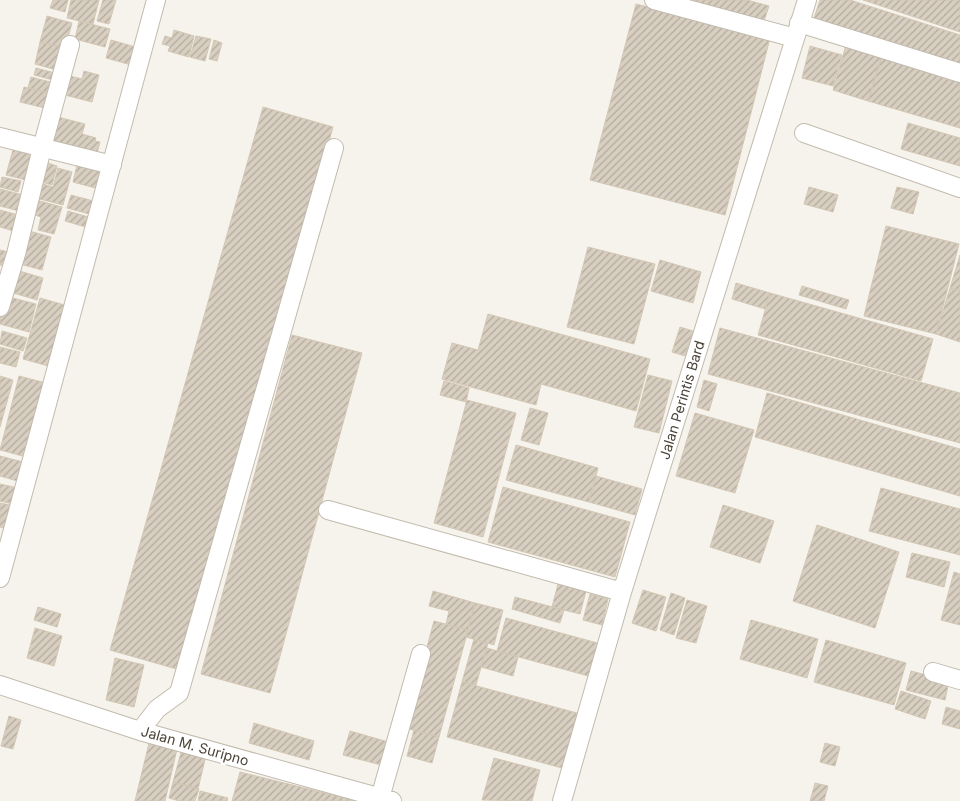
<svg xmlns="http://www.w3.org/2000/svg" width="960" height="801" font-family="Inter,sans-serif">
	<style>
		.building { fill: url(#building-hatch); stroke: #d3c7b4 }
		.lines { fill: none; stroke-linecap: round; stroke-linejoin: round }
		.minor-casing { stroke: #c2bbae; stroke-width: 20 }
		.minor { stroke: #fff; stroke-width: 18 }
		.labels { text-anchor: middle; stroke-width: 5; stroke-linejoin: round; paint-order: stroke }
		.street-label { font-size: 14px; fill: #4b4439; stroke: #fff }
	</style>
	<defs>
		<pattern id="building-hatch" width="6" height="6" patternUnits="userSpaceOnUse" patternTransform="scale(1.25)"><rect width="6" height="6" fill="#d8cfc1"/><path d="M-1 1l2-2M0 6l6-6M5 7l2-2" fill="none" stroke="#b1aa9e"/></pattern>
	</defs>
	<rect width="100%" height="100%" fill="#f6f3ec"/>
	<path class="building" d="M53,0H68L65,12L50,8Z
		M71,0H99L93,24L67,18Z
		M103,0H116L109,24L97,21Z
		M682,0H747L769,6L763,24Z
		M820,0H850L960,35V71L812,24Z
		M863,0H960V32Z
		M636,4L770,38L725,215L590,180Z
		M47,16L72,23L65,48L40,42Z
		M79,21L110,29L105,47L75,39Z
		M174,30L194,36L189,57L168,51L170,46L162,44L165,36L172,38Z
		M196,36L211,39L205,61L190,57Z
		M111,40L139,48L135,66L106,58Z
		M214,40L222,43L217,61L209,59Z
		M40,42L65,48L60,71L35,64Z
		M846,45L882,56L868,101L833,90Z
		M810,46L842,55L833,86L802,78Z
		M882,56L960,80V128L868,101Z
		M36,68L59,74L57,81L34,75Z
		M84,71L99,75L92,102L61,94L66,75L82,79Z
		M31,77L54,83L52,94L28,88Z
		M24,87L53,94L49,109L20,102Z
		M263,107L333,127L180,670L110,650Z
		M54,116L85,124L82,134L96,138L95,141L100,142L96,157L46,143Z
		M908,123L960,138V166L901,149Z
		M14,146L38,153L30,181L6,175Z
		M42,161L57,166L52,185L37,181Z
		M78,161L105,169L99,189L73,182Z
		M58,168L72,172L63,205L32,197L36,182L53,187Z
		M2,177L21,181L18,192L0,187Z
		M809,187L838,195L833,212L804,204Z
		M897,187L919,192L913,214L891,208Z
		M0,189L27,196L23,212L0,206Z
		M71,195L97,202L93,215L67,208Z
		M36,200L62,207L54,234L38,230L41,217L32,214Z
		M0,210L22,216L17,232L0,227Z
		M68,211L92,218L89,228L65,221Z
		M886,226L959,244L936,334L864,316Z
		M29,231L51,237L42,270L20,264Z
		M588,247L655,264L634,344L567,327Z
		M0,250L13,253L9,267L0,265Z
		M960,255V291L950,288Z
		M660,260L701,272L693,303L651,291Z
		M16,270L43,278L37,300L10,292Z
		M736,283L770,293L765,309L732,299Z
		M802,286L849,300L846,309L799,295Z
		M950,288L960,291V342L936,334Z
		M770,293L933,339L921,381L758,335Z
		M5,296L36,304L29,332L0,324V314Z
		M40,298L68,306L52,367L23,359Z
		M488,314L650,359L636,411L541,384L536,405L442,379L452,343L478,350Z
		M680,327L693,331L685,356L672,352Z
		M720,328L960,393V443L708,374Z
		M2,331L27,338L23,351L0,344Z
		M292,335L362,353L270,693L201,674Z
		M0,347L20,352L16,367L0,363Z
		M648,375L672,381L659,433L634,427Z
		M0,376L13,380L0,427Z
		M19,376L50,384L30,458L0,450Z
		M704,380L717,384L709,411L697,407Z
		M444,381L469,388L466,402L440,395Z
		M767,393L960,449V496L755,437Z
		M467,400L516,413L483,537L434,523Z
		M530,408L548,413L539,445L521,440Z
		M695,413L754,430L735,493L676,476Z
		M516,445L598,468L589,502L506,480Z
		M0,456L27,463L21,482L0,476Z
		M596,476L642,489L635,515L589,502Z
		M0,484L18,488L13,504L0,501Z
		M503,487L630,522L615,577L488,542Z
		M881,488L960,509V555L869,531Z
		M0,503L10,505L4,528L0,527Z
		M723,505L774,521L760,563L710,547Z
		M817,525L899,552L875,628L793,601Z
		M912,553L950,562L944,587L906,577Z
		M954,572L960,574V625L941,620Z
		M559,580L587,587L580,614L552,607Z
		M643,590L666,597L656,631L632,623Z
		M433,591L475,603L468,630L446,624L449,611L429,606Z
		M671,593L685,598L674,635L660,630Z
		M590,594L608,599L602,625L583,620Z
		M515,597L564,610L560,623L512,609Z
		M687,600L707,606L696,643L676,638Z
		M475,603L503,610L494,645L466,637Z
		M38,607L61,614L57,627L34,620Z
		M506,618L601,644L592,677L497,651Z
		M751,620L818,639L807,678L740,659Z
		M434,621L468,630L439,737L405,728Z
		M35,628L62,636L54,666L27,658Z
		M474,639L488,643L476,685L462,682Z
		M826,640L906,663L894,705L814,682Z
		M487,648L518,657L513,676L481,667Z
		M115,658L144,665L134,707L106,700Z
		M911,671L949,681L945,700L906,690Z
		M462,682L577,713L562,768L447,737Z
		M901,691L931,701L925,719L895,709Z
		M946,707L960,711V729L942,724Z
		M9,716L21,720L13,749L1,746Z
		M254,723L314,741L309,760L249,743Z
		M414,730L439,737L432,763L407,756Z
		M350,731L392,743L385,766L343,755Z
		M150,739L178,745L165,801H135Z
		M825,743L840,747L835,766L820,762Z
		M183,745L207,751L198,789L173,782Z
		M494,758L540,770L532,801L482,800Z
		M240,772L357,801H232Z
		M173,782L199,789L195,801H179L169,798Z
		M815,783L828,786L824,801H810Z
		M200,791L228,798L227,801H198Z"/>
	<g class="lines">
		<defs>
			<path id="minor" d="M654,0L795,38
				M799,23L960,73
				M804,133L960,188
				M0,137L112,165
				M0,307L16,254L42,148L70,45
				M328,510L622,592
				M0,578L156,0
				M933,672L960,680
				M0,685L140,731L392,801
				M140,731L157,709L179,693L334,148
				M380,798L421,654
				M562,801L622,592L807,0"/>
		</defs>
		<use href="#minor" class="minor-casing"/>
		<use href="#minor" class="minor"/>
	</g>
	<g class="labels">
		<g class="street-label">
			<text transform="translate(682 400) rotate(-73)" y="5">Jalan Perintis Bard</text>
			<text transform="translate(195 746) rotate(16)" y="5">Jalan M. Suripno</text>
		</g>
	</g>
</svg>
